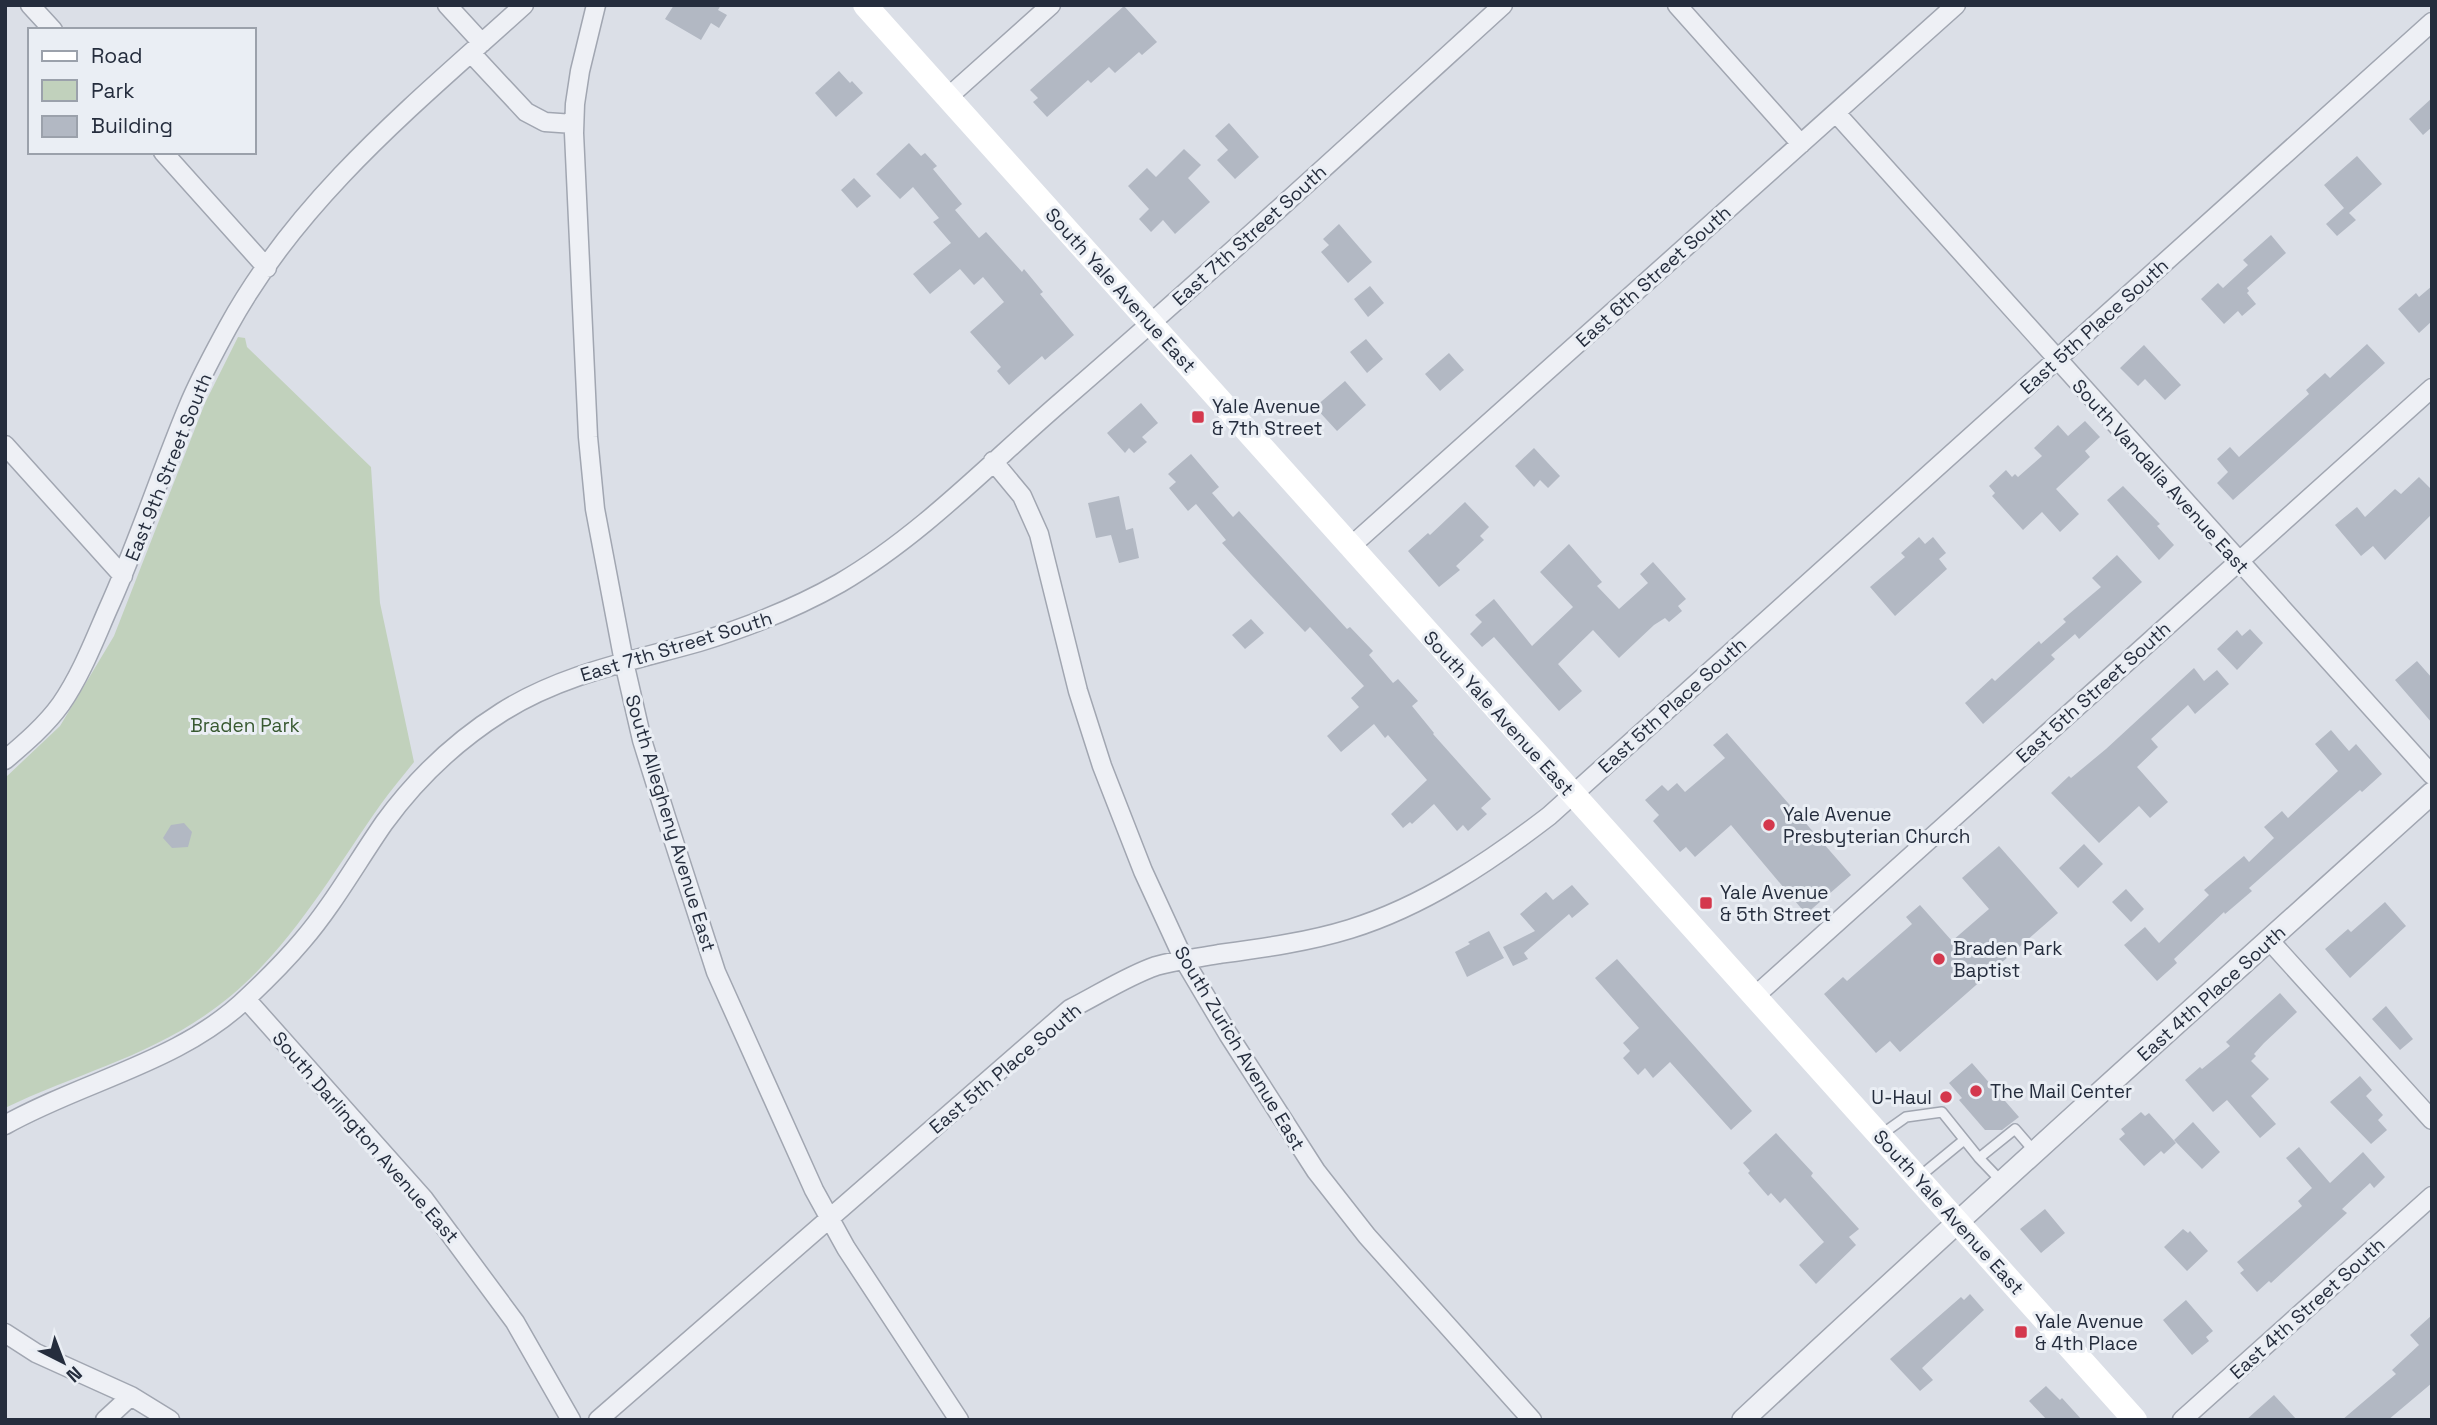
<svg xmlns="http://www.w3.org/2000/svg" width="2437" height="1425" font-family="'Space Grotesk',sans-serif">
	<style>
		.green { fill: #c1d1bc }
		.building { fill: #b2b8c3 }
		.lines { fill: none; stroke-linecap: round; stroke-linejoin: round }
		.service-casing { stroke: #a1a6b1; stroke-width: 12 }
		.minor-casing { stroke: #a1a6b1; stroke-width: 21 }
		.tertiary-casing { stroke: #a1a6b1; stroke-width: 24 }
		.service { stroke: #eef0f5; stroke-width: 9 }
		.minor { stroke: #eef0f5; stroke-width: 18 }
		.tertiary { stroke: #eef0f5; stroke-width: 21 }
		.secondary { stroke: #fff; stroke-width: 24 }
		.poi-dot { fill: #d4384d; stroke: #eaeef4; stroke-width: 2.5 }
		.labels { text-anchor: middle; stroke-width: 6; stroke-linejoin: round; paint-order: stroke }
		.street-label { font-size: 19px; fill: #252d3d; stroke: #eaeef4 }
		.poi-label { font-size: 19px; fill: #252d3d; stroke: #eaeef4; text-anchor: start }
		.park-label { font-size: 19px; fill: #385931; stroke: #eaeef4 }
	</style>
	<rect width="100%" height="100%" fill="#dbdfe7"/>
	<path class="green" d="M238,337L245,338L247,347L371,467L380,603L414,762C403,776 391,790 381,804C328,879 282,964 204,1016C143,1058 71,1076 5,1108V778L60,726L114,636L205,403Z"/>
	<path class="building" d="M674,5H721L718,10L727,15L719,28L711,23L701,40L665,19Z
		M1124,6L1157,42L1142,55L1139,52L1115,73L1109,67L1091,83L1088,80L1047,117L1033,102L1038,98L1030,90Z
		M839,71L850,83L852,81L863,93L836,117L815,93Z
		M2432,98V127L2423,135L2409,119Z
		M1229,123L1259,157L1235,179L1217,160L1228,150L1215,136Z
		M909,143L921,156L925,153L937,166L933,169L962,204L955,210L979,238L986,232L1022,272L1024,269L1043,292L1040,294L1074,335L1045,360L1042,356L1009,385L997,371L1001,367L970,332L1004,302L983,277L974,285L960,269L930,294L913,274L951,243L933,222L939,218L913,187L900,199L876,174Z
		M1184,149L1201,165L1188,178L1210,202L1175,234L1163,220L1151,232L1139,219L1149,209L1128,186L1147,168L1156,177Z
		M2357,156L2382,184L2349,213L2356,220L2337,236L2326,224L2344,208L2324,185Z
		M854,178L871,196L857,208L841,190Z
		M1339,224L1372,262L1348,283L1321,252L1329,245L1323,239Z
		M2271,235L2286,253L2247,288L2249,291L2247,293L2256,304L2242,316L2238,311L2224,324L2201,299L2218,283L2223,288L2248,265L2243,260Z
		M1370,286L1384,303L1368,317L1354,299Z
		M2432,286V321L2419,333L2398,309L2416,293L2419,297Z
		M1366,339L1383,359L1367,373L1350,352Z
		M2367,344L2385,363L2233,500L2217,483L2228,472L2217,459L2230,447L2239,457L2309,394L2306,390L2325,373L2330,378Z
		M2144,345L2181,385L2165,400L2145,379L2138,386L2120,368Z
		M1449,353L1464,370L1440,391L1425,374Z
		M1345,381L1366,405L1337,431L1315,407Z
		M1141,403L1158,423L1142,437L1147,442L1134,453L1129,448L1125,453L1107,433Z
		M2085,421L2100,437L2085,451L2090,457L2056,489L2079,514L2060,532L2042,512L2023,530L1992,496L1995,493L1989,486L2006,470L2012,477L2015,474L2018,477L2042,456L2034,448L2058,425L2068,436Z
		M1534,448L1560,476L1548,488L1540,480L1534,487L1515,466Z
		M1191,454L1219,487L1212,493L1233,517L1239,511L1347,629L1350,627L1373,651L1369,655L1393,683L1398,679L1418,701L1412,706L1434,733L1433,734L1491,799L1481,808L1487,814L1468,831L1463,825L1457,831L1434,804L1412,824L1410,822L1403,828L1391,814L1427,780L1388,735L1385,738L1374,724L1341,752L1327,736L1359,707L1351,698L1364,686L1310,627L1305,632L1252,576L1222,543L1226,540L1196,504L1188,511L1169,488L1176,482L1168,474Z
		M2419,477L2432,490V514L2385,560L2373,546L2361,556L2335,525L2357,507L2365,517L2395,489L2401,494Z
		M2123,486L2160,524L2157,526L2174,545L2159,560L2107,500Z
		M1119,496L1126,530L1133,528L1139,558L1119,563L1111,535L1096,538L1088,503Z
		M1465,502L1489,527L1480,536L1484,540L1456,566L1460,570L1439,587L1408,551L1428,533L1430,535Z
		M1919,537L1925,544L1933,537L1946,553L1939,559L1947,569L1895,616L1870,587L1905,557L1901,553Z
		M1569,544L1602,582L1597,586L1619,609L1648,583L1640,574L1653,562L1686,599L1678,606L1682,611L1669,622L1665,618L1654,625L1619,658L1593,630L1558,664L1582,691L1559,711L1494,637L1482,647L1470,634L1482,622L1475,615L1494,599L1532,646L1573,607L1540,572Z
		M2117,555L2142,582L2079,639L2075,634L2051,655L2055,659L1983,724L1965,703L1992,678L1995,681L2039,641L2041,644L2066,622L2063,619L2101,587L2092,578Z
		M1251,619L1264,633L1245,649L1232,635Z
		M2250,629L2263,643L2237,670L2217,649L2237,630L2242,636Z
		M2417,661L2432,678V723L2395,680Z
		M2194,668L2204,681L2217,670L2229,684L2195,714L2188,705L2151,739L2158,747L2137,767L2168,802L2150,818L2139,806L2099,843L2051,793L2069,776L2071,778L2106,749Z
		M2331,730L2349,751L2356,744L2382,774L2362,792L2360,790L2249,888L2252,891L2225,914L2224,912L2174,959L2177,963L2157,981L2124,945L2145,927L2159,943L2209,895L2204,890L2244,856L2249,862L2274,838L2264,827L2282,811L2288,818L2338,771L2315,744Z
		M1727,733L1851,875L1806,914L1731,825L1695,857L1686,847L1680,852L1653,821L1659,815L1645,800L1662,785L1668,791L1677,783L1685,792L1725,758L1713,745Z
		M184,823L192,832L188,847L172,848L163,838L171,825Z
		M2084,844L2103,864L2078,888L2059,868Z
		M1999,846L2058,913L1900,1052L1890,1041L1876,1053L1824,994L1843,977L1847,981L1912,924L1906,917L1920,905L1952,941L1989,909L1962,878Z
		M1572,885L1589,904L1572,918L1569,914L1524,953L1528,959L1513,966L1503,947L1535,931L1520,914L1546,892L1553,900Z
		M2126,889L2144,909L2131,922L2112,902Z
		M2385,902L2406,926L2350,978L2325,949L2348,929L2351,932Z
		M1489,931L1504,958L1467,977L1455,952L1470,944L1468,942Z
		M1617,959L1752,1111L1731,1130L1670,1062L1653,1078L1645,1068L1638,1075L1623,1058L1630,1051L1623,1043L1639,1028L1595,978Z
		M2280,993L2297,1012L2264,1043L2254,1054L2256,1056L2251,1061L2269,1079L2251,1096L2276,1124L2260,1138L2227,1100L2213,1112L2185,1080L2200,1067L2202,1069L2230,1046L2226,1042Z
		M2386,1006L2413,1039L2400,1050L2372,1019Z
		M1972,1063L2019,1117L2002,1130H1985L1959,1100L1962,1098L1949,1083Z
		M2360,1076L2372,1090L2366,1096L2383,1115L2378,1120L2387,1130L2371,1144L2330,1102Z
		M2141,1112L2145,1116L2149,1113L2176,1143L2164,1154L2161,1151L2144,1166L2119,1139L2125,1134L2121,1129Z
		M2193,1122L2220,1152L2202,1169L2174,1140Z
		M1776,1133L1813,1173L1811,1176L1859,1229L1849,1237L1856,1245L1816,1284L1799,1265L1824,1242L1785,1198L1780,1203L1771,1193L1768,1196L1748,1173L1750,1171L1743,1163Z
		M2299,1147L2330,1183L2363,1152L2385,1177L2374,1188L2370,1183L2342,1209L2347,1213L2271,1283L2269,1281L2257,1292L2240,1273L2244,1270L2237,1262L2302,1206L2298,1201L2312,1188L2286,1158Z
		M2045,1209L2065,1233L2041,1253L2020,1229Z
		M2183,1229L2188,1233L2190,1231L2208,1251L2187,1271L2164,1247Z
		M1970,1294L1984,1310L1922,1368L1933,1380L1920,1391L1890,1359L1961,1297L1964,1300Z
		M2186,1300L2213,1331L2206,1337L2209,1341L2192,1355L2163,1320Z
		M2432,1315V1383L2388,1420H2342L2396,1374L2392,1370L2419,1345L2410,1335Z
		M2046,1386L2060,1400L2062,1398L2082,1420H2047L2029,1401Z
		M2274,1395L2297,1420H2246Z"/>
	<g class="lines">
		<defs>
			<path id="service" d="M1882,1134L1906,1117L1942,1112L1979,1158L2002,1182
				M1979,1158L2015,1129L2034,1151
				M1919,1177L1964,1140"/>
			<path id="minor" d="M30,5L53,30
				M447,5L482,43
				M596,5L580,71L575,104L574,133L588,437L595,509L624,662L642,740L666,817L716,972L814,1190L846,1248L959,1420
				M1677,5L1801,144
				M471,53L526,112L545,122L574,124
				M947,98L1051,5
				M1836,113L2432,775
				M163,152L267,268
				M5,445L123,576
				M993,461L1022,496L1039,534L1078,691L1102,766L1143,871L1184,960L1228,1034L1316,1171L1367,1236L1532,1420
				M1350,547L1956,5
				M5,760C25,743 46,725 61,704C81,675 94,641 108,609C138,543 160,474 188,407C199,380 214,353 228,327C299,197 416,103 524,5
				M2269,940L2432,1120
				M1755,996L2432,388
				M246,999L424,1199L515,1322L571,1420
				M5,1125C85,1080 182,1062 249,996C267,979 286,960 302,941C333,905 357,862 384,823C416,779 456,741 502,712C562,674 632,661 699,642C748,627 796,608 840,583C922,535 990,463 1062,401C1211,272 1357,138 1503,5
				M5,1333L36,1353L131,1396L170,1420
				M105,1420L131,1396
				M598,1420L1070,1009C1098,995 1127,976 1156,966C1176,960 1198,958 1219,954C1263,948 1308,942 1350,929C1424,906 1489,862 1549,816L2432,22
				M2182,1420L2432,1196"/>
			<path id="tertiary" d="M1743,1420C1970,1209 2201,1001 2432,793"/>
		</defs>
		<use href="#service" class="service-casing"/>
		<use href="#minor" class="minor-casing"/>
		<use href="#tertiary" class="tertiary-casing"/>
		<use href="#service" class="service"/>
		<use href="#minor" class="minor"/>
		<use href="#tertiary" class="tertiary"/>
		<path class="secondary" d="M865,5L2135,1420"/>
	</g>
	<g class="poi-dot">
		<rect x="1191" y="410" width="14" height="14" rx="3.5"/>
		<circle cx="1769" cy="825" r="7"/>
		<rect x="1699" y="896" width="14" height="14" rx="3.5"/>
		<circle cx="1939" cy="959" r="7"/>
		<circle cx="1976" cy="1091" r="7"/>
		<circle cx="1946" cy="1097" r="7"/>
		<rect x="2014" y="1325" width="14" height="14" rx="3.5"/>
	</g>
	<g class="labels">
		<g class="street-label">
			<text transform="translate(1249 235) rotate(-42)" y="7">East 7th Street South</text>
			<text transform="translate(1653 276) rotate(-42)" y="7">East 6th Street South</text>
			<text transform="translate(1121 290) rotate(48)" y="7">South Yale Avenue East</text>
			<text transform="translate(2094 326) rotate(-42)" y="7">East 5th Place South</text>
			<text transform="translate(168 467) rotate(-68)" y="7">East 9th Street South</text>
			<text transform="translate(2161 476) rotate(48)" y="7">South Vandalia Avenue East</text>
			<text transform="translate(676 646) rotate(-17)" y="7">East 7th Street South</text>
			<text transform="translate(2093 692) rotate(-42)" y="7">East 5th Street South</text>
			<text transform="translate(1672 705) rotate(-42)" y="7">East 5th Place South</text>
			<text transform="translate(1499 713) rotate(48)" y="7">South Yale Avenue East</text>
			<text transform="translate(671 823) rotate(73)" y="7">South Allegheny Avenue East</text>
			<text transform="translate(2211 993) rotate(-42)" y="7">East 4th Place South</text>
			<text transform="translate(1240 1048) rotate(59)" y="7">South Zurich Avenue East</text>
			<text transform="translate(1005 1068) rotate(-40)" y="7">East 5th Place South</text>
			<text transform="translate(366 1137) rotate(49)" y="7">South Darlington Avenue East</text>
			<text transform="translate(1949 1212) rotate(48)" y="7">South Yale Avenue East</text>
			<text transform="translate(2307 1308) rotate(-42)" y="7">East 4th Street South</text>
		</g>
		<g class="poi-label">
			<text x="1212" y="413">Yale Avenue<tspan x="1212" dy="22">&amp; 7th Street</tspan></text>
			<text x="1783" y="821">Yale Avenue<tspan x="1783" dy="22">Presbyterian Church</tspan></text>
			<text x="1720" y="899">Yale Avenue<tspan x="1720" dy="22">&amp; 5th Street</tspan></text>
			<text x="1953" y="955">Braden Park<tspan x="1953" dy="22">Baptist</tspan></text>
			<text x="1990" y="1098">The Mail Center</text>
			<text x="1932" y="1104" text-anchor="end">U-Haul</text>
			<text x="2035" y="1328">Yale Avenue<tspan x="2035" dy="22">&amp; 4th Place</tspan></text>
		</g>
		<g class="park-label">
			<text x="245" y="732">Braden Park</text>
		</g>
	</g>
	<rect width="2437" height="1425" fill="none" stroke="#252d3d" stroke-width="14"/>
	<rect x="28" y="28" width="228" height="126" fill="#eaeef4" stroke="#9ba1ab" stroke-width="2"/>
	<rect x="42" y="51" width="35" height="10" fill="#ffffff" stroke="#9ba1ab" stroke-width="2"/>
	<text x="91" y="63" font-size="21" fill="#252d3d">Road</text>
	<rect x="42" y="80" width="35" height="21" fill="#c1d1bc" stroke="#9ba1ab" stroke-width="2"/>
	<text x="91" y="98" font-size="21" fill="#252d3d">Park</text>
	<rect x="42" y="116" width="35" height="21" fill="#b2b8c3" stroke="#9ba1ab" stroke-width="2"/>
	<text x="91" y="133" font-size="21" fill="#252d3d">Building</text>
	<g transform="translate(63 1362) rotate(138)" stroke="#eaeef4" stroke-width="5" paint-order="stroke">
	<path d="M0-5L12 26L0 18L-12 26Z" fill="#252d3d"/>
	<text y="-10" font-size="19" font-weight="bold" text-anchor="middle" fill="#252d3d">N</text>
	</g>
</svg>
